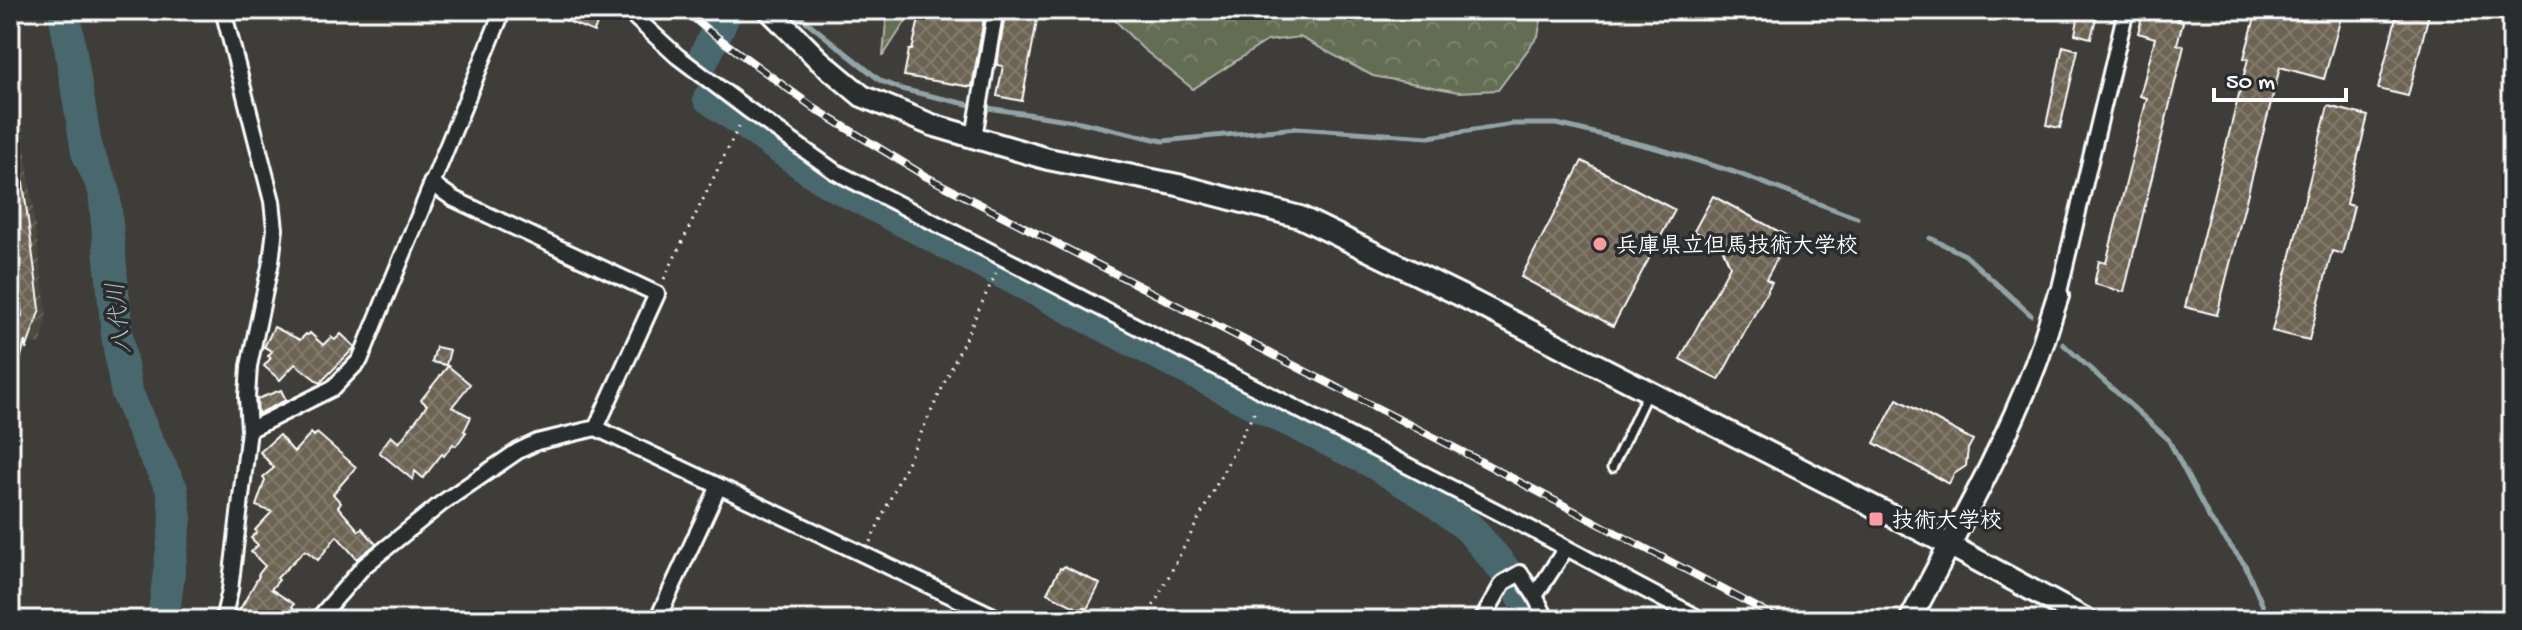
<svg xmlns="http://www.w3.org/2000/svg" width="2522" height="630" font-family="'Gochi Hand','Klee One',sans-serif">
	<style>
		.industrial { fill: url(#industrial-furrows) }
		.forest { fill: url(#forest-crowns); stroke: #b2b6a9; stroke-width: 2 }
		.lines { fill: none; stroke-linecap: round; stroke-linejoin: round }
		.stream { stroke: #92a4a7; stroke-width: 5 }
		.river { stroke: #4a676d; stroke-width: 32 }
		.building { fill: url(#building-cross-hatch); stroke: #fff; stroke-width: 2 }
		.lane-casing { stroke: #fff; stroke-width: 13 }
		.street-casing { stroke: #fff; stroke-width: 20 }
		.secondary-casing { stroke: #fff; stroke-width: 26 }
		.path { stroke: #fff; stroke-width: 3; stroke-dasharray: 2 6; stroke-linecap: butt }
		.lane { stroke: #2a2d2e; stroke-width: 7 }
		.street { stroke: #2a2d2e; stroke-width: 14 }
		.secondary { stroke: #2a2d2e; stroke-width: 20 }
		.rail-casing { stroke: #fff; stroke-width: 8 }
		.rail { stroke: #2a2d2e; stroke-width: 5; stroke-dasharray: 15; stroke-linecap: butt }
		.poi-dot { fill: #ff9aa2; stroke: #2a2d2e; stroke-width: 3 }
		.labels { text-anchor: middle; stroke-width: 7; stroke-linejoin: round; paint-order: stroke }
		.poi-label { font-size: 22px; font-weight: bold; fill: #fff; stroke: #2a2d2e; text-anchor: start }
		.water-label { font-size: 24px; font-style: italic; fill: #aebbbd; stroke: #2a2d2e }
	</style>
	<defs>
		<pattern id="industrial-furrows" width="10" height="10" patternUnits="userSpaceOnUse" patternTransform="scale(2)"><rect width="10" height="10" fill="#4c4841"/><path d="M-1 1l2-2M0 10L10 0M9 11l2-2" fill="none" stroke="#67635e"/></pattern>
		<pattern id="forest-crowns" width="20" height="18" patternUnits="userSpaceOnUse" patternTransform="scale(2)"><rect width="20" height="18" fill="#646d53"/><path d="M2 6a3 3 0 1 1 6 0M12 15a3 3 0 1 1 6 0" fill="none" stroke="#7b836d"/></pattern>
		<pattern id="building-cross-hatch" width="8" height="8" patternUnits="userSpaceOnUse" patternTransform="scale(2)"><rect width="8" height="8" fill="#6c6353"/><path d="M0 0l8 8M0 8l8-8" fill="none" stroke="#827a6d"/></pattern>
	</defs>
	<rect width="100%" height="100%" fill="#3e3d39"/>
	<filter id="ink" filterUnits="userSpaceOnUse"><feTurbulence type="fractalNoise" baseFrequency=".0125" numOctaves="2"/><feDisplacementMap in="SourceGraphic" scale="16" xChannelSelector="R" yChannelSelector="G"/><feConvolveMatrix kernelMatrix="1 2 1 2 8 2 1 2 1" color-interpolation-filters="sRGB"/></filter>
	<g filter="url(#ink)">
		<path class="industrial" d="M10,32L47,316L41,345L10,337Z"/>
		<path class="forest" d="M887,10H913L883,56Z
			M1105,10H1543L1538,36L1498,90L1459,92L1373,76L1300,37L1267,41L1193,89L1142,48Z"/>
		<g class="lines">
			<path class="stream" d="M795,10L797,14L881,81L901,89L975,106L1080,122L1163,141L1297,128L1429,137L1513,124H1557L1656,148L1734,172L1857,218
				M1930,238L1965,255L2031,315
				M2063,344L2168,439L2210,519L2245,565L2269,620"/>
			<path class="river" d="M64,10L87,152L104,190L117,335L126,390L147,440L172,489L176,518L163,620
				M701,64L727,10
				M709,98L825,180L1243,398L1374,463L1428,496L1469,528L1500,564L1522,595L1535,620"/>
		</g>
		<path class="building" d="M540,10H602L594,32Z
			M921,10H1039L1022,101L997,96L1003,66L997,65L1004,21L1003,16L996,10L990,11L984,18L972,87L904,76L909,50H912Z
			M2080,10H2098L2091,38L2075,34Z
			M2144,10H2180L2177,21L2183,22L2177,44L2184,46L2124,292L2094,284L2099,261L2106,263L2147,98L2140,96L2155,38L2138,33Z
			M2257,10H2343L2324,79L2280,67L2217,315L2185,307L2248,59L2244,58Z
			M2398,10H2430L2408,96L2378,89Z
			M2063,46L2078,50L2060,128L2046,125Z
			M2328,106L2368,116L2346,204L2354,206L2342,254L2332,251L2309,340L2272,331Z
			M19,153L40,309L26,350L25,341L15,380H10V313L22,316L10,229V154Z
			M1582,161L1675,210L1613,326L1521,277Z
			M1713,196L1789,237L1766,279L1772,282L1719,380L1680,359L1730,266L1721,245L1694,231Z
			M274,327L300,340L306,334L308,335L310,333L323,345L331,337L335,340L341,334L355,347L320,383L295,364L280,380L264,366L271,358L268,356L272,351L264,347Z
			M436,347L450,350L446,365L432,362Z
			M448,366L470,384L452,407L471,417L464,431L466,432L456,446L453,444L444,456L442,454L423,478L415,471L413,480L379,452L391,436L399,443L427,405L421,400Z
			M281,390L286,400L258,414L257,399Z
			M1897,399L1973,440L1968,449L1966,466L1954,474L1949,484L1874,443Z
			M311,433L314,436L317,433L356,467L333,494L341,503L338,507L359,531L362,528L376,544L357,559L337,536L318,560L305,550L277,578L279,580L271,589L294,604L292,607L308,617L307,620H253L239,611L259,576L258,575L265,566L251,552L258,545L251,538L257,532L255,530L272,512L256,506L265,480L263,477L274,468L260,452L279,435L294,452Z
			M1064,566L1100,584L1087,609L1083,607L1081,610L1047,593L1060,568L1062,569Z"/>
		<g class="lines">
			<defs>
				<path id="lane" d="M1612,468L1647,394"/>
				<path id="street" d="M627,10L677,56L747,109L834,171L1529,528L1702,620
					M974,137L994,20
					M431,183L454,199L657,294L596,428L1002,620
					M2058,296L2126,10
					M249,430L333,388L360,360L503,10
					M223,620L230,590L249,430L247,397L249,366L271,262L275,229L272,201L223,10
					M317,620L364,566L442,503L518,451L537,442L596,428
					M657,620L719,486
					M1482,620L1503,583L1520,573L1535,596
					M1547,620L1535,596L1566,548"/>
				<path id="secondary" d="M769,10L819,60L862,96L932,125L1048,159L1178,185L1300,217L1466,298L1949,545L2087,620
					M1910,620C1953,537 2001,454 2035,366C2044,343 2050,319 2058,296"/>
			</defs>
			<use href="#lane" class="lane-casing"/>
			<use href="#street" class="street-casing"/>
			<use href="#secondary" class="secondary-casing"/>
			<path class="path" d="M664,279L740,124
				M870,542L996,273
				M1146,620L1257,407"/>
			<use href="#lane" class="lane"/>
			<use href="#street" class="street"/>
			<use href="#secondary" class="secondary"/>
			<defs>
				<path id="rail" d="M684,10L709,31L817,110L925,176L1459,450L1781,620"/>
			</defs>
			<use href="#rail" class="rail-casing"/>
			<use href="#rail" class="rail"/>
		</g>
	</g>
	<g class="poi-dot">
		<circle cx="1600" cy="244" r="8"/>
		<rect x="1868" y="511" width="16" height="16" rx="4"/>
	</g>
	<g class="labels">
		<g class="poi-label">
			<text x="1616" y="252">兵庫県立但馬技術大学校</text>
			<text x="1892" y="527">技術大学校</text>
		</g>
		<g class="water-label">
			<text transform="translate(118 318) rotate(-96)" y="8">八代川</text>
		</g>
	</g>
	<rect width="2522" height="630" fill="none" stroke="#2a2d2e" stroke-width="40"/>
	<rect x="20" y="20" width="2482" height="590" fill="none" stroke="#fff" stroke-width="3" filter="url(#ink)"/>
	<path d="M2214 88v12h132v-12" fill="none" stroke="#ffffff" stroke-width="4"/>
	<text x="2226" y="88" font-size="24" fill="#ffffff" stroke="#2a2d2e" stroke-width="6" paint-order="stroke">50 m</text>
</svg>
